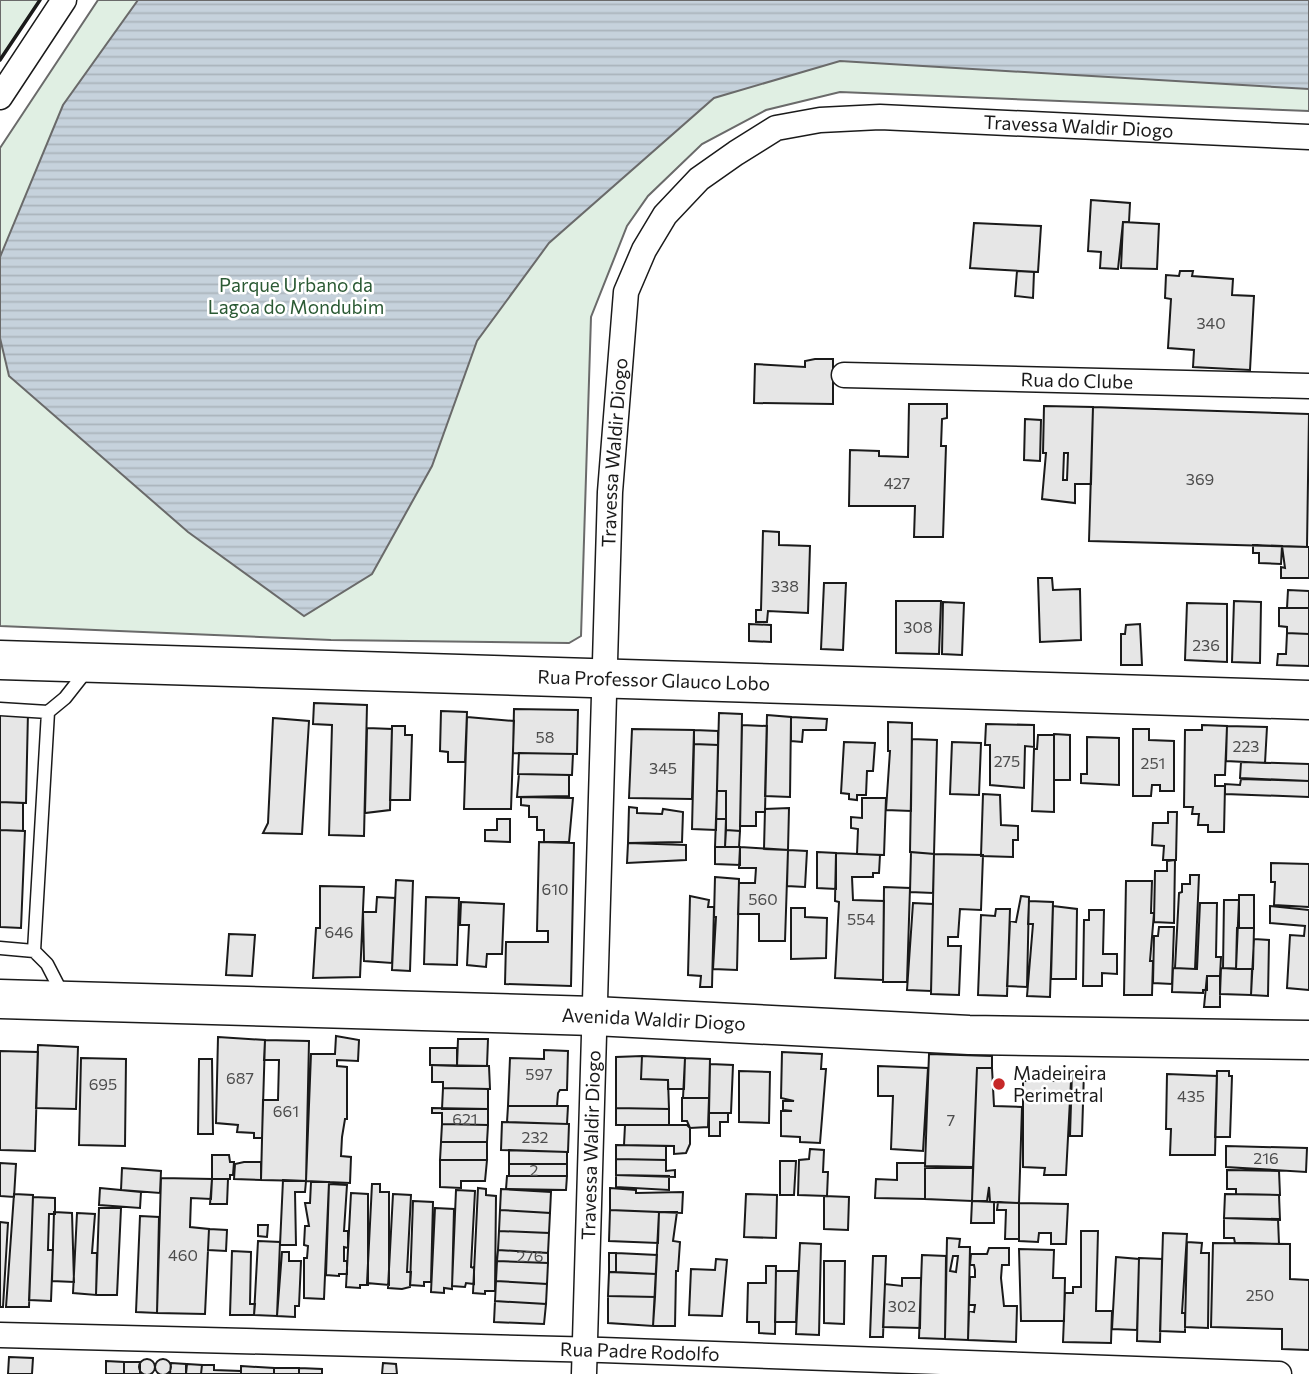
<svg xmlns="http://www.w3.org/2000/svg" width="1309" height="1374" font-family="Commissioner,sans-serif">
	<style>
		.green { fill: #e0efe3; stroke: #6a6a6a; stroke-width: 2 }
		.water { fill: url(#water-rules); stroke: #6a6a6a; stroke-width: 2 }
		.building { fill: #e6e6e6; stroke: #1a1a1a; stroke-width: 2; fill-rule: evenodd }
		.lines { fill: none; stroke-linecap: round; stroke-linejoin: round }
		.lane-casing { stroke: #1a1a1a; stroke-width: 15 }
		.street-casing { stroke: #1a1a1a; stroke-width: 27 }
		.primary-casing { stroke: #1a1a1a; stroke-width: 41 }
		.lane { stroke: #fff; stroke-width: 12 }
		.street { stroke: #fff; stroke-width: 24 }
		.primary { stroke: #fff; stroke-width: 38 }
		.wall { stroke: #1a1a1a; stroke-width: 3.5 }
		.poi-dot { fill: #c62828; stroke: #fff; stroke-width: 2.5 }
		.labels { text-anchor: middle; stroke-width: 5; stroke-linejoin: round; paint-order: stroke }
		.number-label { font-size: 16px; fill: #4d4d4d }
		.street-label { font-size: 19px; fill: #1a1a1a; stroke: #fff }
		.park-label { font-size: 19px; fill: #2b5a34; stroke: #fff }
		.poi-label { font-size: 19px; fill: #1a1a1a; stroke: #fff; text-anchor: start }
	</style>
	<defs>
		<pattern id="water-rules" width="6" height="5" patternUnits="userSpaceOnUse" patternTransform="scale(1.75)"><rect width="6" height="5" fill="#c6d2dc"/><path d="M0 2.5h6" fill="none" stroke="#aab4bc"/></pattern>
	</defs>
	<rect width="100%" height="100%" fill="#fff"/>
	<path class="green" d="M0,0H40L0,60Z
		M98,0H1309V111L840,92L766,110L702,144L648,196L627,226L591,317L581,636L569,643L331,640L0,626V148Z"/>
	<path class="water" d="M138,0H1309V89L840,61L714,98L549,243L477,341L432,466L372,574L304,616L188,532L9,376L0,338V257L63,105Z"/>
	<path class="building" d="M1091,200L1130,203L1129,222H1123L1118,269L1100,268L1101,252L1088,251Z
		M1123,222L1159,224L1157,269L1121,268Z
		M974,223L1041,226L1038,272L970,268Z
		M1017,271L1034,272L1033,298L1015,296Z
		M1180,271H1193L1192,276L1233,279L1232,295L1254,296L1250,370L1193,367L1194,350L1168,348L1171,299L1165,298L1166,275L1179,276Z
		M815,359H833V404L754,403L755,364L805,367V361Z
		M909,404H947V418L942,419L941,446H946L943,537H914L915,506H849L850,450L879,451V456L908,457Z
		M1044,406L1093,407L1091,484H1075V503L1042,499L1046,453H1043ZM1064,453H1068L1067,480H1063Z
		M1093,407L1309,414L1307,547L1089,541Z
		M1025,419L1041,420L1040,461L1024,460Z
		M763,531L779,532V545L810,546L808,613L768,611L767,622H756V610H761Z
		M1253,545L1282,546L1281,564L1259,563V553H1253Z
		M1282,546L1309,547V578H1281V567L1285,568Z
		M1038,578H1052L1053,590L1080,589L1081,640L1040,642Z
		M824,583H846L843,650L821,649Z
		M1288,590L1309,591V608H1287Z
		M896,601H941L939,654L896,653Z
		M1234,601L1261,602L1260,663L1232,662Z
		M943,602L964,603L962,655L942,654Z
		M1187,603L1227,604V662L1185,660Z
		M1279,608H1309V634L1287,633V627L1279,626Z
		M749,624L771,625V642L749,641Z
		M1140,624L1142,665H1121V634H1125L1126,625Z
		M1287,633L1309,634V666L1277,665L1278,654H1286Z
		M314,703L367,705L364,836L329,835L332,725L313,724Z
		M514,709L578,710L577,754L513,753Z
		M441,711L467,712L465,762H448V752L440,751Z
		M0,712H28L26,803L0,802Z
		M719,713L742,714L740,831L726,830V791H717Z
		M767,715L791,717L790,797L765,796Z
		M467,717L514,721L511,809H464Z
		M791,717L827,719L826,730H803L802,742L791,741Z
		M273,718L309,721L302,834L263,833L268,823Z
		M888,722L912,723L911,811L886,810L890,751H888Z
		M986,724L1034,725V747L1025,746L1024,788L990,785V745H985Z
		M742,725L767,726L765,812H756V826H740Z
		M1202,725L1227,726L1225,775H1215V786H1225L1224,832H1208V825H1198L1199,814H1192L1193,807H1184L1185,730H1202Z
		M392,726H405V735H412L410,800H390Z
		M1227,726L1267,727L1265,763L1226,761Z
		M367,728L392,729L390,810L365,813Z
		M632,729L694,730L692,799L629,798Z
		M1133,729H1149V740L1174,741V791H1160V785H1152L1151,796H1133Z
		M694,730L718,731V745L694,744Z
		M1054,734L1070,735V780H1054Z
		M1038,735H1054V812L1032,811L1034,749H1037Z
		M1087,737L1119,738V785L1081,783V774H1087Z
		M912,739L937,740L934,854L910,852Z
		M844,742L875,743L873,771H867L866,795H857V800L849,799V794L841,793Z
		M952,742L981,743L979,795L950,794Z
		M694,744L718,745L716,830L692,829Z
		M519,753L573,754L572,775L518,774Z
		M1241,762L1309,764V781L1240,778Z
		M519,774L569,775V796L517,797Z
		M1241,779L1309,781V797L1225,794V784L1240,785Z
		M717,791H726V819H716Z
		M983,794L1000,795L1001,825L1018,826V840H1013V857L981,856Z
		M521,797L573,798L569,842H544V830H537V817H529V806L521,805Z
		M862,798H886L884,855L857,854L858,829L851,828V817L862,818Z
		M0,802L23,803V831L0,830Z
		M629,807L637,808V813L662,814L663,809L683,812L682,842L628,843Z
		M789,808L788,850L764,849L765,809Z
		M1168,812H1177L1176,860H1163L1164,846L1152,845L1153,823H1168Z
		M497,819H510V842L485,841V830H497Z
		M716,819H726L725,847H715Z
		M0,830L25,831L21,928L0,927Z
		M726,830L740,831L739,847H725Z
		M539,842L574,843L571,986L505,984L506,942H548V931H537Z
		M628,843L686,845V860L627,863Z
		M715,847H740V865L715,864Z
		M740,847L788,850L785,941H759V914H738L739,883H755L756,868H739Z
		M788,850L807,851L805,887L787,886Z
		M817,852L836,853V889L817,888Z
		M911,852L934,854L933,893L910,892Z
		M836,853L880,855L879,873H873V877H852L853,900L884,901L883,980L835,978L839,902L835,901Z
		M934,854L983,855L981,910L960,909L958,937H948V946H961L959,995L931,994Z
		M1175,860L1174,923L1154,922L1155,871H1167V861Z
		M1271,863L1309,864V907L1274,905L1275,882H1271Z
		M1190,875H1199L1195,969L1175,968L1179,893L1182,892V884H1190Z
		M715,877L739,879L737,970L713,969L716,917H714Z
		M396,880L413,881L410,971L392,970Z
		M1126,881H1152L1151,913H1154L1150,961H1153L1152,995H1124Z
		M320,886L364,887L360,977L313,978L316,928H320Z
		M884,887L910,888L907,982H883Z
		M1239,895H1254V928H1239Z
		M690,896L709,900L708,907H714L712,987H700L701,976L688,975Z
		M1021,896L1029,897L1027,987L1007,986L1010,921L1016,922Z
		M377,897L395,898L392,963L364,961L363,912H376Z
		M426,897L459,898L457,965L424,964Z
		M1224,900H1239L1236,969L1223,968Z
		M1029,901L1053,902L1050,997L1027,996L1033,924H1028Z
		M461,902L504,904L502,954H487L486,967L467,965L469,925H460Z
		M913,903L933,904L931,991L907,990Z
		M1200,903H1217L1216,957H1221L1220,976H1207V990H1203V993L1172,992L1173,968L1197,969Z
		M1053,906L1077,909L1076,979H1051Z
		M1270,906L1309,910V990L1287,988L1290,935L1304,936L1305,926L1270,923Z
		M791,908H805V917L827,918L826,958L791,959Z
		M996,909H1010L1007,996L978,995L981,915L995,916Z
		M1089,910H1104L1103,954H1117V974L1102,973V986H1083L1084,920H1089Z
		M1159,927H1174L1172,984L1153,983L1154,936H1158Z
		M1237,928H1254L1253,969H1236Z
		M229,934L255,935L252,976L226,975Z
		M1254,939L1269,940L1268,996L1251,995Z
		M1221,968L1252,969L1251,995L1220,994Z
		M1207,976H1220V1007H1204Z
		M336,1036L359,1040L358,1061L337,1060V1066L347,1067V1119H345L342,1137L341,1156L351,1157L350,1183L306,1181L311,1054H335Z
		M218,1037L265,1040L262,1138H254V1133L237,1132L238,1125L216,1123Z
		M458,1039H488L487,1066H457Z
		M265,1040L309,1041L306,1181L261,1180L263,1100H278L279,1060H264Z
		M38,1045L78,1047L76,1109L36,1108Z
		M430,1048H457V1066L430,1065Z
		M544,1050L568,1051L567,1090H560L558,1093L557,1106H508L510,1058L544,1059Z
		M0,1051L38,1052L35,1151L0,1150Z
		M782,1052L822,1054L821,1069H826L820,1143L800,1142V1137L781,1136V1111H792L783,1110V1101H794L781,1098Z
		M929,1054L992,1056V1068H977L973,1167L925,1166Z
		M642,1056L641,1079L668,1080L669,1109L616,1108V1057Z
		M642,1056L685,1058L684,1089H668V1080L641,1079Z
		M81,1058L126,1059L125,1146L79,1145Z
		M685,1058L710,1059L709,1098H683Z
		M199,1059H212L213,1134H198Z
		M710,1064L733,1065L731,1113H709Z
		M432,1065L489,1066L490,1089L443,1088V1082H432Z
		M878,1066L928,1068L923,1151L891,1149L893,1096H878Z
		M977,1068H992L994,1106L1022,1107L1019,1203L990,1202L989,1187L987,1201H972Z
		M1028,1070H1048V1081H1071L1066,1175H1044L1045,1168L1023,1167V1081H1028Z
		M739,1071L770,1072L769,1123L739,1122Z
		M1072,1071H1084L1082,1136H1070Z
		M1217,1071H1229V1076H1232L1230,1137H1215Z
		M1167,1074L1217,1076L1215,1155H1170L1171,1129H1166Z
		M443,1088L488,1089V1109H442Z
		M682,1098H709L708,1127L690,1128L687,1121H682Z
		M508,1106H568L567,1124L507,1122Z
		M432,1108L488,1109V1125L442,1124V1113H432Z
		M616,1108L669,1109V1125H616Z
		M709,1113H728V1122H720V1136H709Z
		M502,1122L569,1124L568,1152L501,1150Z
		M442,1124L488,1125L487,1142H441Z
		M625,1125H687L690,1128V1144L686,1153L674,1154V1146L624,1145Z
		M441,1142H487V1160H440Z
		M616,1145L666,1146V1160L616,1159Z
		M1226,1146L1307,1148L1306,1172L1226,1167Z
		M810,1149L824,1150L823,1172H828L827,1196L798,1195L799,1160L809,1159Z
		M509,1150L567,1152V1164H509Z
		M212,1155H229L230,1162H234L233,1175H230V1179H212Z
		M616,1159L666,1160V1171L675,1170V1177L616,1175Z
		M440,1160H487L485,1181H461V1188L440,1187Z
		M780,1161H796L794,1195H780Z
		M244,1162H261V1180L234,1179L235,1164Z
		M0,1163L16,1164L14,1197L0,1196Z
		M897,1163H925V1199L875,1198L876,1179L897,1180Z
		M509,1164H567V1176H509Z
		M122,1168L161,1171L160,1193L121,1190Z
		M925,1168H973L972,1201L925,1199Z
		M1227,1170L1279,1171L1280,1195L1236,1194V1189H1227Z
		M616,1175L669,1176V1190L616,1187Z
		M507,1176H567L566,1190L506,1189Z
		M161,1178L212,1179L211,1199L191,1198L190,1227L209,1229L205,1314L157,1313Z
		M212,1179H228L227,1204H210Z
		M283,1180L306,1181L305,1192H295L296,1245H280Z
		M311,1182H329L324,1299L304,1298V1258H307L308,1246L304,1245L305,1226H309L305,1203H310Z
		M329,1184L347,1185L344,1231H348V1248L344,1247V1261H347V1274H339V1276L326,1275Z
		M372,1184H380V1192H389V1285L367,1283Z
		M100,1188L141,1192L140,1208L99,1205Z
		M478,1188L486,1189V1195L496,1196L495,1291H485V1294L473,1293Z
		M610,1188L636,1190V1193L683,1192L682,1213L610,1210Z
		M501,1189L551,1192L550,1213L500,1210Z
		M456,1190L475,1191L471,1267L474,1268V1284L466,1283L465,1287L452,1286Z
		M351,1193L368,1194V1285H360V1288L346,1287Z
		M14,1194L33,1195L29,1307H6Z
		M393,1194L411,1195L407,1272H411L410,1287L402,1289L388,1288Z
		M746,1194L777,1195L776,1238L744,1237Z
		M1225,1194L1279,1195L1280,1220L1224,1218Z
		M824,1196L849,1197L848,1230L824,1229Z
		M33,1197L55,1198V1214H49L48,1250H53L51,1301L29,1300Z
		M413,1201L433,1202L431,1282H424V1286L410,1285Z
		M972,1201L994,1202V1223H971Z
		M998,1202L1019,1203V1239H1005L1006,1210H997Z
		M1019,1203L1068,1204L1066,1244H1051V1233H1039L1038,1242L1019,1241Z
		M99,1208H121L117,1295H96Z
		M435,1208L454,1209L452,1289L444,1288V1293L431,1292Z
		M500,1210L550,1213L549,1233L499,1231Z
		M610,1210L659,1212L658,1243L609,1241Z
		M54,1212L72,1213L74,1282L52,1281Z
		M659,1212H677L673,1241L680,1242L678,1271H676L675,1326H653Z
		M77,1213L95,1214L92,1253H97L96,1295L73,1293Z
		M140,1216L159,1217L157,1313L136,1312Z
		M1224,1218L1278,1219L1279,1244L1235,1243L1234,1238H1224Z
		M0,1222L8,1223L3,1307H0Z
		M258,1225H268L267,1237L258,1236Z
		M209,1229L227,1230L226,1251L208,1250Z
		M499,1231L549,1233L548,1253L498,1250Z
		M1081,1231H1098L1096,1311H1112L1111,1343L1063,1342L1065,1293H1073V1287H1081Z
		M1163,1233L1187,1234L1182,1313H1185V1332L1160,1331Z
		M947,1238L960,1239L959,1247H970L968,1340L945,1339ZM953,1256H958L956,1272L950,1271Z
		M258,1241L280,1242L277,1316L254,1315Z
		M1187,1242L1202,1243L1201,1253H1209L1208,1328L1185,1327Z
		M800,1243L821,1244L819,1335L796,1334Z
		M1213,1243L1290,1244V1279L1309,1280V1350L1282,1349V1329L1211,1327Z
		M989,1248H1009V1265H1002L1001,1278L1004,1306H1017L1016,1342L968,1340L969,1311L974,1312L975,1305H969L970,1277H975V1270L974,1265H970L971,1254H987Z
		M1019,1249L1054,1250L1053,1278H1065L1064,1321H1021Z
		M498,1250L548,1253V1263L497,1261Z
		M232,1251L251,1252L250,1304H255L254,1315H230Z
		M282,1252H289V1261H301L299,1306H295V1317L277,1316Z
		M609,1253H616V1272H609Z
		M616,1253L657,1255L656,1274L616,1272Z
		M922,1255L946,1256L945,1339L919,1338Z
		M873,1256H886L883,1337H870Z
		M1116,1257L1139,1259L1137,1330L1112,1329Z
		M1139,1258L1162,1259L1160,1342L1137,1341Z
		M716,1259L727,1260L722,1316L689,1315L691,1269L715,1270Z
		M497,1261L548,1263L547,1284L496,1281Z
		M824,1261H845L844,1324L824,1323Z
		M766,1266H776L775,1334L759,1333V1322H747L748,1283H766Z
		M776,1271H798L796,1322H775Z
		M609,1272L656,1274L655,1297L608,1296Z
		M902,1278H921L920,1328L883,1327L885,1284L902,1286Z
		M496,1281L547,1284L546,1304L495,1301Z
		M608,1296L655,1297L653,1326L608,1323Z
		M495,1301L546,1304L544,1324L494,1322Z
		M9,1357L33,1358L32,1374H8Z
		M155 1367a8 8 0 1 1 16 0a8 8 0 1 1-16 0Z
		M139 1367a8 8 0 1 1 16 0a8 8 0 1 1-16 0Z
		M106,1361L124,1362V1374H106Z
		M124,1362H140V1374H124Z
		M171,1363L186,1364V1374H170Z
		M383,1363L396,1364L397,1374H382Z
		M187,1364L202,1365L201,1374H186Z
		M202,1365H214V1370L241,1371V1374H201Z
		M241,1366L274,1368V1374H241Z
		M274,1368H299V1374H274Z
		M299,1368L322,1369V1374H299Z"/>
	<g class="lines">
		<defs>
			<path id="lane" d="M0,709L48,712L65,698L87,670
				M0,948L34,951L47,964L63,995
				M34,951L48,712"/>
			<g id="street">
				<path d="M0,97L64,0"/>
				<path id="s1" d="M844,375L1309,386"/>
				<path id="s2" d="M0,1335L602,1350L1279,1374"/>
				<path id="s3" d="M584,1374L610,492L626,292L644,250L665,215L699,179L736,153L776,128L820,120L880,117L1309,137"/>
			</g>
			<g id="primary">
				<path id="s4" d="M0,660L1309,700"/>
				<path id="s5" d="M0,999L594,1016L969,1035L1309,1040"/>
			</g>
		</defs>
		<use href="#lane" class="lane-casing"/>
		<use href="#street" class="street-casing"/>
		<use href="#primary" class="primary-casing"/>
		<use href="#lane" class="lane"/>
		<use href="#street" class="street"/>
		<use href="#primary" class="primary"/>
		<path class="wall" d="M0,60L40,0"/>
	</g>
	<circle class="poi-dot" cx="999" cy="1084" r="7"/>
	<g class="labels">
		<g class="number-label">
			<text x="1211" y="329">340</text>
			<text x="1200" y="485">369</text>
			<text x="897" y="489">427</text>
			<text x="785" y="592">338</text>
			<text x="918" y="633">308</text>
			<text x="1206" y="651">236</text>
			<text x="545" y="743">58</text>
			<text x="1246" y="752">223</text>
			<text x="1007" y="767">275</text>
			<text x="1153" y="769">251</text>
			<text x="663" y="774">345</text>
			<text x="555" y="895">610</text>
			<text x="763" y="905">560</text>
			<text x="861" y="925">554</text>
			<text x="339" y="938">646</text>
			<text x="539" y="1080">597</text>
			<text x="240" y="1084">687</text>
			<text x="103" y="1090">695</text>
			<text x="1191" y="1102">435</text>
			<text x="286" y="1117">661</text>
			<text x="465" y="1125">621</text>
			<text x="951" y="1126">7</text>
			<text x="535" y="1143">232</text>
			<text x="1266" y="1164">216</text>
			<text x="534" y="1176">2</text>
			<text x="183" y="1261">460</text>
			<text x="530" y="1262">276</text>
			<text x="1260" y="1301">250</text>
			<text x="902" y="1312">302</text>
		</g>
		<g class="street-label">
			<text dy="7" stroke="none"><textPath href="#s3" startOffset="1615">Travessa Waldir Diogo</textPath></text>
			<text dy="7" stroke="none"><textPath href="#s1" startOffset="233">Rua do Clube</textPath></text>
			<text dy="7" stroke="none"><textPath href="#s3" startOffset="922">Travessa Waldir Diogo</textPath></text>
			<text dy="7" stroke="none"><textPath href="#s4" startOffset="654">Rua Professor Glauco Lobo</textPath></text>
			<text dy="7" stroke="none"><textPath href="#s5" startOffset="654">Avenida Waldir Diogo</textPath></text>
			<text dy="7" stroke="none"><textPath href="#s3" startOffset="229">Travessa Waldir Diogo</textPath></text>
			<text dy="7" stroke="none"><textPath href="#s2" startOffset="640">Rua Padre Rodolfo</textPath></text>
		</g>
		<g class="park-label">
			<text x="296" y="292">Parque Urbano da<tspan x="296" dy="22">Lagoa do Mondubim</tspan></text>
		</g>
		<g class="poi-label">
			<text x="1013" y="1080">Madeireira<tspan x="1013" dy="22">Perimetral</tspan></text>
		</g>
	</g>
</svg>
